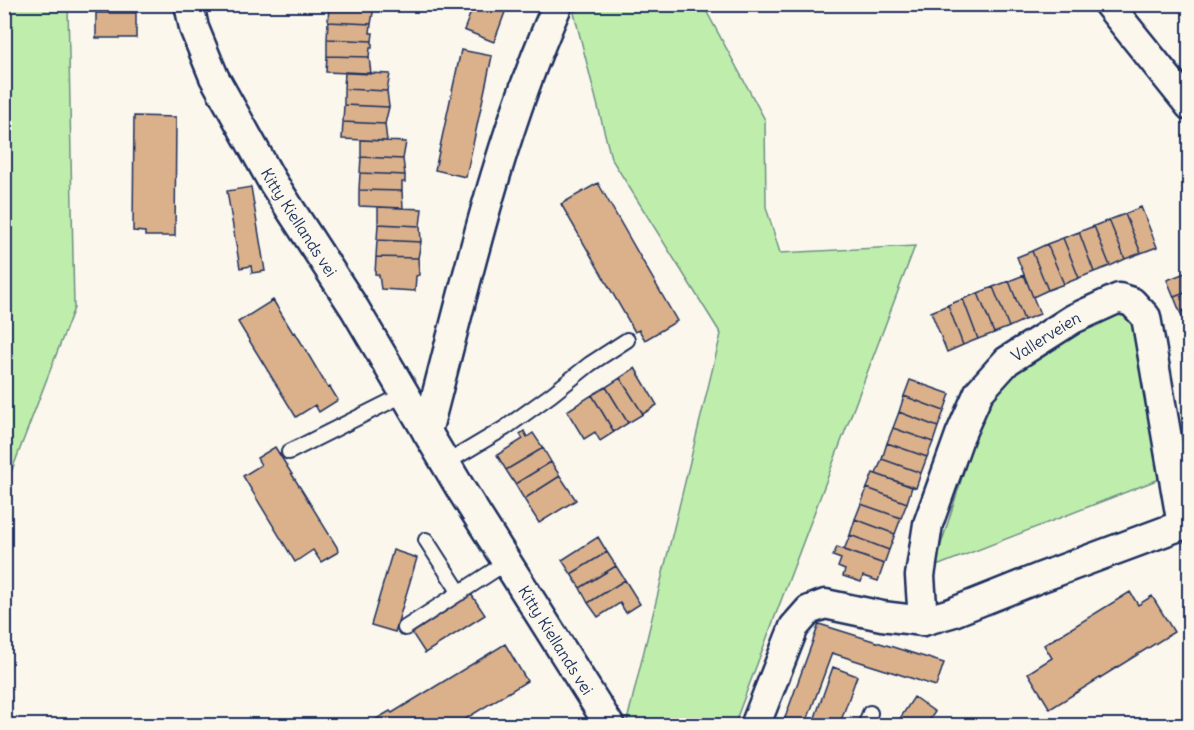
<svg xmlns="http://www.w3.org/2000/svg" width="1194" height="730" font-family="Delius,sans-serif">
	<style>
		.green { fill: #bfeeac; stroke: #6d8e85; stroke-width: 1.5 }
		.building { fill: #dab18b; stroke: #1b2f5e; stroke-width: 1.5 }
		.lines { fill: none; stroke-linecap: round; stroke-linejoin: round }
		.service-casing { stroke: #1b2f5e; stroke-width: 18 }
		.minor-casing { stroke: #1b2f5e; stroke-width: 33 }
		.service { stroke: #fbf7ec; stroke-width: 14 }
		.minor { stroke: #fbf7ec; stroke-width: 28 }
		.labels { text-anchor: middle; stroke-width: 6; stroke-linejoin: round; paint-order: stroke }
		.street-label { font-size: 16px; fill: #1b2f5e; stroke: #fbf7ec }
	</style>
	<rect width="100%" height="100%" fill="#fbf7ec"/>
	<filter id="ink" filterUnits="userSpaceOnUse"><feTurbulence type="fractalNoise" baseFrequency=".0167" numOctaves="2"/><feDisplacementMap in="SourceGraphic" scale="12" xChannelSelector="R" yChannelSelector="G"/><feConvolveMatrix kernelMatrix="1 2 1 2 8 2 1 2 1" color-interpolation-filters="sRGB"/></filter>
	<g filter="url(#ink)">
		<path class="green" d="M5,4L68,5L74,308L5,488Z
			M580,4L703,5L765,120L766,207L780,253L915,246L734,725H626L721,334L611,158L574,13Z
			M1109,313L1130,318L1141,338L1162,478L934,567L983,410L1005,376Z"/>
		<path class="building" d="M96,4H137L136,13H96Z
			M474,4H508L494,42L464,30Z
			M329,6L374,7L371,24L328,22Z
			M96,13H136V38H96Z
			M328,22L371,24L370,33H373L372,41L327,39Z
			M327,39L372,41V48H370L369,57L327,56Z
			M461,50L492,56L466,177L435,170Z
			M327,56L369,57L371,74L326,72Z
			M345,72L390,74L387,91L344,89Z
			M344,89L387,91L389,107L344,105Z
			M344,105L389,107L385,124L343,122Z
			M134,116L176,117L175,236H145V232L133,231Z
			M343,122L385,124L387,141L342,139Z
			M361,140L406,142L403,159L361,157Z
			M361,157L403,159L405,175L360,173Z
			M360,173L405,175V182H402V191L359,190Z
			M598,183L677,321L645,340L639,330L635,332L561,204Z
			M251,187L265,271L252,273L251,266L240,268L227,191Z
			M359,190L402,191L403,208L359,206Z
			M378,207L422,209L420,226L378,224Z
			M1141,207L1157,247L1141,253L1125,214Z
			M1125,214L1141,253L1125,259L1109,220Z
			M1109,220L1125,259L1110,266L1094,226Z
			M378,224L420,226L421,242L377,240Z
			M1094,226L1110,266L1094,272L1079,232Z
			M1079,232L1094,272L1079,278L1063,238Z
			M1063,238L1079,278L1064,284L1047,244Z
			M377,240L421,242L418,258L376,257Z
			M1047,244L1064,284L1048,290L1032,251Z
			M1032,251L1048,290L1033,297L1017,257Z
			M376,257L418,258L419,275L416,276L415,291L381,289L379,275L375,274Z
			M1190,271V291L1174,297L1167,280Z
			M1024,275L1040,314L1024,320L1009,281Z
			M1009,281L1024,320L1009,327L993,287Z
			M993,287L1009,327L994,333L978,293Z
			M1190,291V308L1180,312L1174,297Z
			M978,293L994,333L978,339L963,299Z
			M963,299L978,339L963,345L948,305Z
			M273,300L293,333L295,332L328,388L330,387L338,400L319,412L315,405L296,417L238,322Z
			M948,305L963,345L947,352L931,312Z
			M1190,308V326L1186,327L1180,312Z
			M635,368L657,405L643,414L620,378Z
			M620,378L643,414L628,423L606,387Z
			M910,380L950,394L944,411L904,396Z
			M606,387L628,423L614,432L592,395Z
			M592,395L614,432L600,441L595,432L584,439L567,411Z
			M904,396L944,411L938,427L899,412Z
			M899,412L938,427L933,442L893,428Z
			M893,428L933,442L927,457L887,443Z
			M524,431L527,437L533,433L543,448L506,470L497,455L523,439L520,434Z
			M887,443L927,457L921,473L882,459Z
			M275,447L337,547L338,552L321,562L313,550L295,562L243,476L261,465L257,458Z
			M543,448L551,462L515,484L506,470Z
			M882,459L921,473L916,488L876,474Z
			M551,462L560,476L524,499L515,484Z
			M873,473L912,487L907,503L867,488Z
			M560,476L576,500L539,523L524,499Z
			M867,488L907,503L901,518L861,504Z
			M861,504L901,518L895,534L855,519Z
			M855,519L895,534L889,550L850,535Z
			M850,535L889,550L884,564L844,550Z
			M598,537L607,552L571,574L562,560Z
			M837,547L884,564L878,581L863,576L861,582L843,576L845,570L838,567L841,559L833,556Z
			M393,550L417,558L395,632L371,625Z
			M607,552L616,566L580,588L571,574Z
			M616,566L625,580L588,603L580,588Z
			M625,580L640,604L626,613L620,603L598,617L588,603Z
			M1130,592L1138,605L1152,596L1174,632L1050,709L1028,673L1052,658L1044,645Z
			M471,594L485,615L425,653L412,633Z
			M819,624L944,663L936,686L832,653L805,726H782Z
			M505,644L527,681L454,726H379L376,719L390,711L392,713Z
			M833,667L857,676L839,726H812Z
			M914,697L935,712L925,726H895Z"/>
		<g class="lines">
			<defs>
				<path id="service" d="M289,452L405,394
					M446,463L505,428L551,395L590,364L627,340
					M426,540L460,593
					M405,628L507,562
					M865,726L870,713"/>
				<g id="minor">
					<path id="s1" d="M189,4L194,28L214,77L272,181L355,309L427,432"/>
					<path id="s2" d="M558,4C497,141 465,288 427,432L462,491L610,726"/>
					<path d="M1108,4L1190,106"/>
					<path id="s3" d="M923,621L920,576L928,524L960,435L979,392L1007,361L1073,319L1119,298L1132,302L1146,317L1182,525"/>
					<path d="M755,726L794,627L809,610L825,604L882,616L923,621L951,613L1039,578L1182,525L1190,527"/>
				</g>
			</defs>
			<use href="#service" class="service-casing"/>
			<use href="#minor" class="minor-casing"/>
			<use href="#service" class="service"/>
			<use href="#minor" class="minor"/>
		</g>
	</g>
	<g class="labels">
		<g class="street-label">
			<text dy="6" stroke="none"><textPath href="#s1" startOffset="246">Kitty Kiellands vei</textPath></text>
			<text dy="6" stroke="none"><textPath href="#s3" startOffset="327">Vallerveien</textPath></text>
			<text dy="6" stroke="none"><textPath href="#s2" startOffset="693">Kitty Kiellands vei</textPath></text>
		</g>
	</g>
	<rect width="1194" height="730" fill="none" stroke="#fbf7ec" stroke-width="24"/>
	<rect x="12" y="12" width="1170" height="706" fill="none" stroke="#1b2f5e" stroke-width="2" filter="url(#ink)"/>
</svg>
